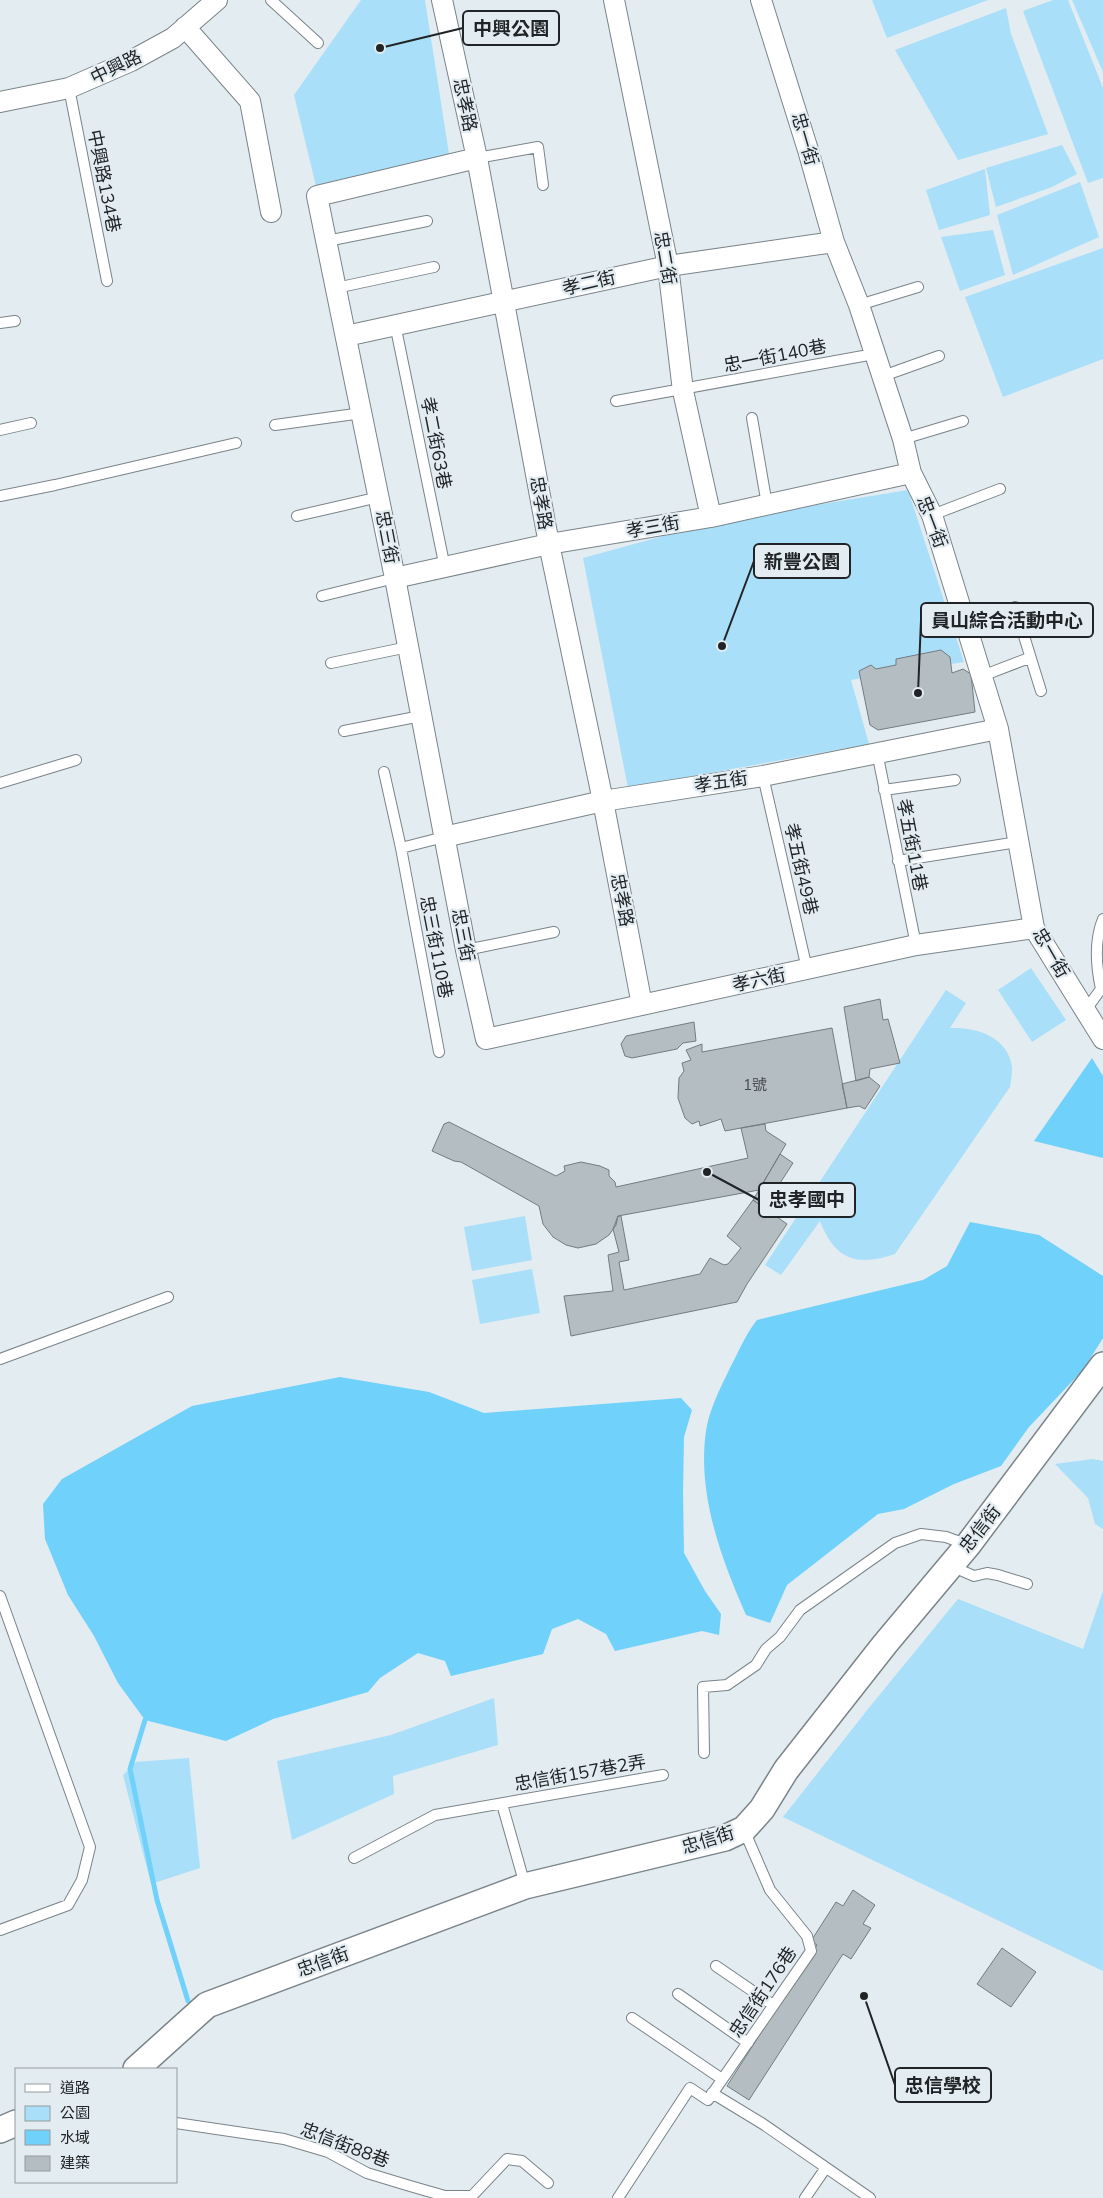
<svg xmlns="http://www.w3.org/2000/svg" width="1103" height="2198" font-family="Mulish,'Noto Sans TC',sans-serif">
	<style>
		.green { fill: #a9dff8 }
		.water { fill: #70d1fa }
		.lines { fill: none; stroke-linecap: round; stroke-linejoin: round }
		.stream { stroke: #70d1fa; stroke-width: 5 }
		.building { fill: #b4bdc2; stroke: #737c80 }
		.service-casing { stroke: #7b8489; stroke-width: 12 }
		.minor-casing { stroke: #7b8489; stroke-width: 22 }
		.tertiary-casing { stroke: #7b8489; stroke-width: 28 }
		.service { stroke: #fff; stroke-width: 10 }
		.minor { stroke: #fff; stroke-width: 20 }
		.tertiary { stroke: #fff; stroke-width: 25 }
		.labels { text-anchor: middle; stroke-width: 4.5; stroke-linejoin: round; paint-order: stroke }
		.number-label { font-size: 15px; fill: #464a4d }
		.street-label { font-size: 18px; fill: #212426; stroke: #e2ecf1 }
		.leader { fill: none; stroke: #212426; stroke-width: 2 }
		.callout-dot { fill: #212426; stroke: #e2ecf1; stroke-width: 2 }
		.callout { fill: #e2ecf1; stroke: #212426; stroke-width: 2 }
		.callout-label { font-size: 19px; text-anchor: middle; font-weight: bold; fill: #212426 }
	</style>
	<rect width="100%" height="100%" fill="#e2ecf1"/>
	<path class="green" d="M361,0H425L449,154L316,186L294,95Z
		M872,0H988L887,38Z
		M1053,0H1068L1103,88V178L1088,183L1023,11Z
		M1072,0H1103V72Z
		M1006,8L1011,34L1048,134L958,160L895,50Z
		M1062,145L1077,174L1052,187L996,207L986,168Z
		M985,169L990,215L939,230L926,190Z
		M1080,182L1099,237L1013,275L997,215Z
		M993,230L1005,275L960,291L941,237Z
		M1103,248V359L1003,397L965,297Z
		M908,490L964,662L851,680L869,744L628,788L583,558L718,521Z
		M1031,968L1066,1020L1032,1042L998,990Z
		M946,990L966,1003L950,1028C975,1027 1008,1036 1012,1067C1012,1073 1011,1080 1010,1087L895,1254C857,1267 835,1260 820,1221L781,1275L765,1265Z
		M525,1216L532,1260L472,1271L464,1227Z
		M532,1269L540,1313L480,1324L472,1280Z
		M1093,1459L1103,1461V1529L1095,1524L1088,1498L1055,1464Z
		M1103,1591V1971L783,1817L868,1709L958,1599L1083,1649Z
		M494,1698L498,1745L393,1776L394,1794L292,1840L277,1761L391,1735Z
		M189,1758L200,1868L151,1884L123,1775L136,1762Z"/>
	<path class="water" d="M1092,1058L1103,1076V1158L1034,1141Z
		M970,1222L1039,1235L1103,1276V1338L1083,1370L1029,1427L1001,1466L954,1484L904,1509L878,1514L787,1585L770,1623L746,1615C721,1558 697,1494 706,1431C709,1410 720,1389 729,1370C738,1353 745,1335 757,1320L923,1280L947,1266Z
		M340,1377L429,1392L484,1413L681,1398L692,1410L684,1437L683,1492L684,1553L705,1591L721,1614L719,1635L702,1631L615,1651L606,1634L578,1619L552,1629L543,1654L451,1676L445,1661L418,1653L380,1678L368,1692L273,1719L226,1741L145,1720L118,1683L94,1636L68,1595L45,1539L43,1504L62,1479L192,1406Z"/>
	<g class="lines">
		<path class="stream" d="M145,1720L130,1769L157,1900L188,2001"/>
	</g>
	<path class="building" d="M941,650L950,657L952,673L963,669L971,674L975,712L878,730L870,725L859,671L871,665L876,669L896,665V659Z
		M880,999L883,1020L888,1019L900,1063L870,1069L869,1077L856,1081L844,1007Z
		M694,1022L696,1041L683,1043L677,1049L632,1058L625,1056L621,1044L626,1036Z
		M832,1028L847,1108L725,1131L721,1119L700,1126L699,1121L692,1124L685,1118L678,1098L679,1078L684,1071L682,1063L691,1060L686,1050L702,1044V1052Z
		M869,1077L880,1086L865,1109L859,1106L847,1108L842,1084Z
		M449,1122L556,1176L565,1171L564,1166L581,1162L600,1166L609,1170V1176L615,1182L616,1187L748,1158L741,1128L765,1124L766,1131L786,1144L759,1190L618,1216L616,1225L609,1235L596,1244L578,1248L566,1245L553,1237L543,1224L539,1206L461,1162L454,1161L432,1151L444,1124Z
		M780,1154L793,1163L764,1208L753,1200Z
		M753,1200L787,1224L747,1284L737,1302L571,1336L564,1296L613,1291L608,1255L619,1252L613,1229L618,1216H621L629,1260L619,1262L624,1290L700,1274L710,1258L724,1265L728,1264L741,1248L727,1236Z
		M853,1890L875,1905L863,1924L871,1928L851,1959L843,1954L749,2100L727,2086L817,1945L811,1941L836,1902L843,1906Z
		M1002,1948L1036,1972L1011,2007L977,1984Z"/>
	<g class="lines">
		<defs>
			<path id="service" d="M271,0L318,43
				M69,88L107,281
				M477,158L538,147L543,185
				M327,241L427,221
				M336,288L434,267
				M859,305L918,287
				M0,323L15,321
				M395,324L445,568
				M883,376L939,356
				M616,401L874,354
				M752,418L767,505
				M275,425L362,413
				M0,430L31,423
				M903,439L963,421
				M0,496L55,485L236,443
				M932,515L1000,489
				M297,516L379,497
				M322,596L395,578
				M1015,607L1041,691
				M331,663L408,647
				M982,676L1029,658
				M344,731L421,716
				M877,752L916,945
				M384,772L401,848L439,1052
				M763,776L807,969
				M0,783L76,760
				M884,790L955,780
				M401,848L444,837
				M898,861L1018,842
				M466,950L554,932
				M1085,1011L1101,989C1096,966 1094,941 1103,919
				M0,1359L168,1297
				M951,1566L974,1576L987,1573L998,1575L1027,1584
				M0,1596L90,1847L82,1880L68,1905L0,1930
				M704,1753L703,1687L727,1685L756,1665L766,1649L780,1637L800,1610L895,1543L921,1534L946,1537L968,1545
				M502,1804L525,1885
				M354,1858L435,1815L663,1775
				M716,1966L773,2005
				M678,1994L748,2043
				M632,2018L722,2079
				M712,2093L763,2124L870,2198
				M176,2123L284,2139L328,2152L367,2173L410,2186L445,2196H472
				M472,2196L507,2159L522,2161L548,2183
				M618,2198L690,2088L708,2100L811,1951L807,1936L770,1890L744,1830
				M805,2198L825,2169"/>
			<path id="minor" d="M442,0L477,158L549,544L603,801L642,1005
				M614,0L668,266L683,391L711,517
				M761,0L808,150L834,242L859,305L903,439L911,473L932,515L998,729L1034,928L1103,1039
				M185,27L250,101L271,212
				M0,102L69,88L131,61L173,38L217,0
				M477,158L317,196L395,578L466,950L486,1039L916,945L1034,928
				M346,336L668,266L834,242
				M395,578L549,544L711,517L911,473
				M444,837L603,801L763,776L998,729"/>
			<path id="tertiary" d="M136,2069L207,2005L525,1886L725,1838L744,1829L762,1809L786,1770L885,1644L968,1545L1103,1365
				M0,2130L16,2123"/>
		</defs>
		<use href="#service" class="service-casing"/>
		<use href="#minor" class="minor-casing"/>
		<use href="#tertiary" class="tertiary-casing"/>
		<use href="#service" class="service"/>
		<use href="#minor" class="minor"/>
		<use href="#tertiary" class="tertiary"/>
	</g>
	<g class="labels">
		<g class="number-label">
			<text x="755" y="1090">1號</text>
		</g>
		<g class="street-label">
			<text transform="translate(116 67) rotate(-26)" y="6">中興路</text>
			<text transform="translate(465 105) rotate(78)" y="6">忠孝路</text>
			<text transform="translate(805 139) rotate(74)" y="6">忠一街</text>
			<text transform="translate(104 181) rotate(79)" y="6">中興路134巷</text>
			<text transform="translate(665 258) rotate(80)" y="6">忠二街</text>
			<text transform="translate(589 283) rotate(-13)" y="6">孝二街</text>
			<text transform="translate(775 356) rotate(-11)" y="6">忠一街140巷</text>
			<text transform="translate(436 443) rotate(79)" y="6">孝二街63巷</text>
			<text transform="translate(541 503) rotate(80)" y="6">忠孝路</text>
			<text transform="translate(932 522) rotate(69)" y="6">忠一街</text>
			<text transform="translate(653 527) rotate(-10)" y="6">孝三街</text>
			<text transform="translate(387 537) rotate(79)" y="6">忠三街</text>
			<text transform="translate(721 782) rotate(-9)" y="6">孝五街</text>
			<text transform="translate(912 845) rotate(79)" y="6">孝五街11巷</text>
			<text transform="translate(801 869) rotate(77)" y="6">孝五街49巷</text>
			<text transform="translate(622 900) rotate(79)" y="6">忠孝路</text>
			<text transform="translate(463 935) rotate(79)" y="6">忠三街</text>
			<text transform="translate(436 947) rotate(79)" y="6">忠三街110巷</text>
			<text transform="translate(1051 953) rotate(60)" y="6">忠一街</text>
			<text transform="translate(759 980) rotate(-12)" y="6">孝六街</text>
			<text transform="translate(980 1529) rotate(-52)" y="6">忠信街</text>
			<text transform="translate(580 1773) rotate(-10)" y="6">忠信街157巷2弄</text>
			<text transform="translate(708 1840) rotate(-17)" y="6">忠信街</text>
			<text transform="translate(323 1962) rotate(-20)" y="6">忠信街</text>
			<text transform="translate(763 1992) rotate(-56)" y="6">忠信街176巷</text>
			<text transform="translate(345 2145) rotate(21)" y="6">忠信街88巷</text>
		</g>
	</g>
	<path class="leader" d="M380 48L463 28M722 646L754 561M918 693L921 620M707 1172L759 1200M864 1996L895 2085"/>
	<g class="callout-dot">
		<circle cx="380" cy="48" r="5"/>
		<circle cx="722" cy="646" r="5"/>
		<circle cx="918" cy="693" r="5"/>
		<circle cx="707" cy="1172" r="5"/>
		<circle cx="864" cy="1996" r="5"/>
	</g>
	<g class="callout">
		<rect x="463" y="11" width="96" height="34" rx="5"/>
		<rect x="754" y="544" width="96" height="34" rx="5"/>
		<rect x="921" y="603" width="172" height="34" rx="5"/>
		<rect x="759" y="1183" width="96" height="34" rx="5"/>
		<rect x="895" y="2068" width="96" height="34" rx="5"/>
	</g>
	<g class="callout-label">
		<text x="511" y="35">中興公園</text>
		<text x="802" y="568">新豐公園</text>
		<text x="1007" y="627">員山綜合活動中心</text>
		<text x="807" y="1206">忠孝國中</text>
		<text x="943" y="2092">忠信學校</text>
	</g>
	<rect x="15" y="2068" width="162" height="115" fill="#e2ecf1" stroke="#959ca0"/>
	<rect x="25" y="2084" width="25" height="8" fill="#ffffff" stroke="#959ca0"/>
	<text x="60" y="2093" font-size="15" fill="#212426">道路</text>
	<rect x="25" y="2106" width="25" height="15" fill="#a9dff8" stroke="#959ca0"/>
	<text x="60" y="2118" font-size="15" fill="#212426">公園</text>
	<rect x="25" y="2130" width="25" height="15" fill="#70d1fa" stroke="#959ca0"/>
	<text x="60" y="2143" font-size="15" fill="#212426">水域</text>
	<rect x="25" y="2156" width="25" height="15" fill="#b4bdc2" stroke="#959ca0"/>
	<text x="60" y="2168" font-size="15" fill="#212426">建築</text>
</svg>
